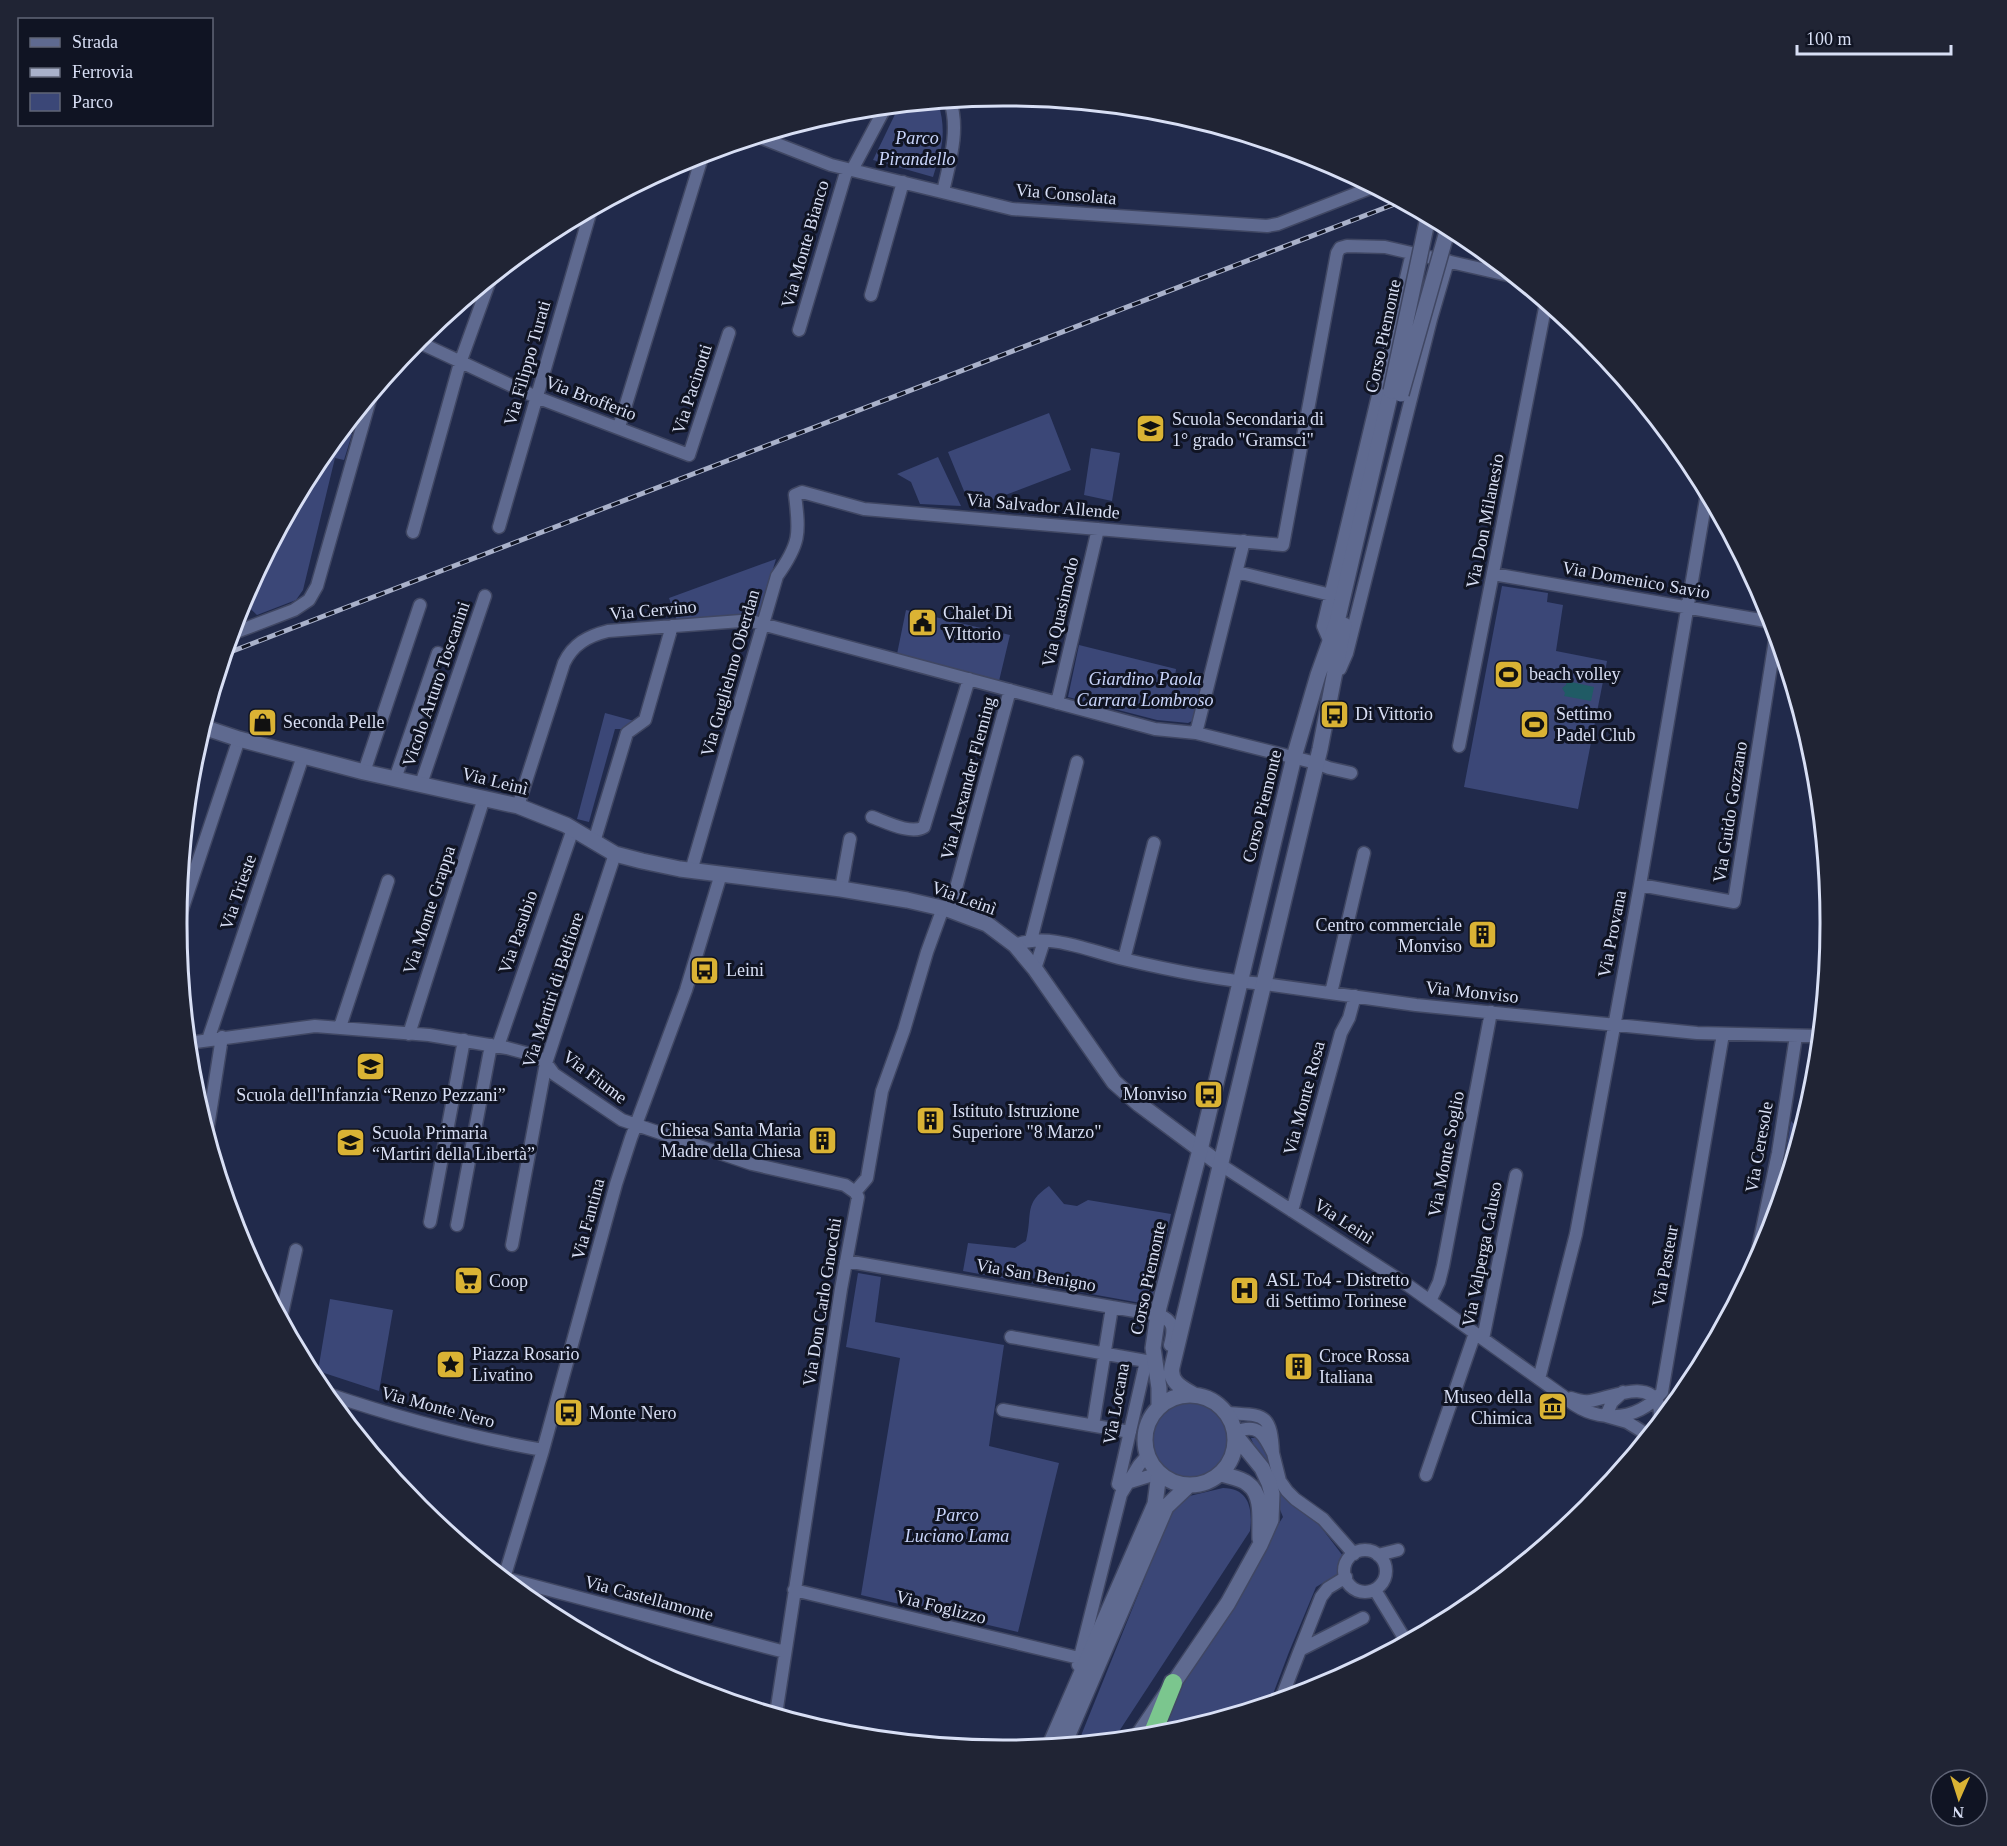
<svg xmlns="http://www.w3.org/2000/svg" width="2007" height="1846" font-family="'Times New Roman',serif">
	<style>
		.green { fill: #3b4777 }
		.water { fill: #205b65 }
		.lines { fill: none; stroke-linecap: round; stroke-linejoin: round }
		.minor-casing { stroke: #404763; stroke-width: 15 }
		.tertiary-casing { stroke: #404763; stroke-width: 18 }
		.secondary-casing { stroke: #404763; stroke-width: 18 }
		.motorway-casing { stroke: #404763; stroke-width: 21 }
		.minor { stroke: #5f6a90; stroke-width: 12 }
		.tertiary { stroke: #5f6a90; stroke-width: 15 }
		.secondary { stroke: #5f6a90; stroke-width: 15 }
		.motorway { stroke: #7bc68e; stroke-width: 18 }
		.rail-casing { stroke: #a9b1ca; stroke-width: 5 }
		.rail { stroke: #101423; stroke-width: 3; stroke-dasharray: 9; stroke-linecap: butt }
		.secondary-bridge-casing { stroke: #404763; stroke-width: 18; stroke-linecap: butt }
		.secondary-bridge { stroke: #5f6a90; stroke-width: 15 }
		.labels { text-anchor: middle; stroke-width: 6; stroke-linejoin: round; paint-order: stroke }
		.park-label { font-size: 18px; font-style: italic; fill: #c9d5fb; stroke: #101423 }
		.street-label { font-size: 18px; fill: #d8dff5; stroke: #101423 }
		.poi-label { font-size: 18px; fill: #d8dff5; stroke: #101423; text-anchor: start }
		.rim { fill: none; stroke: #d8dff5; stroke-width: 3 }
	</style>
	<rect width="100%" height="100%" fill="#212a4b"/>
	<path class="green" d="M938,102C947,132 942,149 933,177L873,160L899,106Z
		M1049,413L1071,470L971,508L948,452Z
		M345,429L352,434L344,460L335,458L303,590L296,600L257,615L242,601L316,463Z
		M1091,448L1120,453L1112,501L1084,495Z
		M938,457L961,506L920,504L911,482L897,474Z
		M776,559L759,615L677,621L669,598Z
		M1502,586L1548,593L1547,602L1563,605L1556,651L1607,661L1578,809L1464,787Z
		M906,610L1010,635L999,681L897,654Z
		M1079,645L1176,669L1174,683L1200,689L1192,721L1188,723L1157,720L1068,697Z
		M605,713L638,722L624,729H615L589,822L577,819Z
		M1791,1121L1801,1131L1775,1216Z
		M1049,1186L1064,1204L1077,1206L1088,1200L1171,1214L1152,1305L963,1271L968,1243L1015,1248L1026,1241C1033,1213 1023,1204 1049,1186Z
		M858,1273L881,1277L875,1322L1004,1345L989,1446L1059,1463L1018,1632L861,1595L900,1358L846,1347Z
		M330,1299L393,1310L379,1391L318,1371Z
		M1153 1440a37 37 0 1 1 74 0a37 37 0 1 1-74 0Z
		M1251,1438H1260L1294,1505L1317,1522L1343,1556L1338,1574L1316,1587L1289,1652L1270,1702L1159,1735L1180,1681L1283,1517Z
		M1223,1488C1249,1488 1253,1509 1250,1531L1114,1739L1078,1743L1144,1580L1170,1508L1181,1498Z"/>
	<path class="water" d="M1567,681L1594,687L1591,701L1564,696L1565,693L1562,688L1566,685Z"/>
	<g class="lines">
		<defs>
			<path id="minor" d="M759,137L831,165L1012,209L1267,226L1278,224L1373,187
				M852,170L885,108
				M943,192C949,164 960,130 950,101
				M871,295L903,182
				M799,330L847,169
				M416,341L536,397L689,455L729,333
				M619,427L703,154
				M499,527L591,210
				M413,532L460,363L490,280
				M1237,572L1331,595
				M1493,574L1772,622
				M231,634L294,610L309,600L317,586L371,396
				M1330,642L1323,626L1412,253
				M1340,669L1347,653L1431,319L1448,261
				M1057,703L1098,529
				M1196,733L1244,541
				M1459,746L1546,303
				M364,772L420,605
				M395,779L438,653
				M421,784L485,596
				M518,806L564,663C573,644 588,636 608,631L741,621H751L1155,729L1196,733L1316,763L1329,768L1351,773
				M872,817C886,822 911,835 924,827L969,679
				M594,842L627,733L645,720L672,626
				M691,871L777,576C800,544 800,534 795,495L802,492L864,509L1283,545L1337,253L1340,248L1347,246L1385,247L1512,276
				M1640,885L1734,902L1776,634
				M841,889L850,839
				M950,910L1010,690
				M177,925L239,739
				M1031,940L1077,762
				M1015,945C1049,932 1090,951 1123,959C1169,970 1218,980 1265,984L1416,1005L1697,1033L1819,1036
				M1124,959L1154,843
				M1035,969L1044,941
				M1331,993L1364,853
				M340,1027L388,881
				M409,1034L484,798
				M208,1040L303,756
				M188,1043L315,1026L429,1035L507,1048L537,1056L546,1063L554,1074L622,1120L752,1164L845,1185L855,1192
				M498,1046L573,829
				M207,1133L222,1037
				M1221,1165L1409,1286L1563,1396C1593,1423 1635,1424 1662,1392L1723,1034
				M855,1192L867,1178L882,1091L904,1030L927,952L943,908
				M1292,1211L1341,1033L1349,1018L1355,996
				M430,1222L464,1040
				M457,1225L491,1045
				M512,1245L546,1063L615,854
				M846,1261L1158,1315C1175,1320 1174,1330 1170,1345
				M1755,1263L1778,1153L1796,1036
				M1430,1301L1439,1282L1443,1266L1491,1012
				M281,1318L296,1250
				M1011,1337L1146,1361L1118,1484L1124,1489
				M1483,1339L1516,1175
				M1539,1379L1576,1234L1640,885L1707,493
				M1623,1392L1612,1402L1606,1416L1627,1422L1648,1435
				M325,1393C396,1417 469,1437 543,1450
				M1571,1398C1577,1400 1583,1402 1590,1401C1608,1399 1649,1377 1659,1406C1660,1410 1660,1416 1660,1420
				M1003,1410L1130,1432
				M1227,1413C1263,1416 1271,1411 1273,1453C1263,1433 1258,1423 1235,1432
				M1093,1425L1112,1307
				M1273,1453L1280,1481L1287,1491L1295,1499L1323,1519L1354,1554
				M1426,1475L1475,1333
				M1130,1482L1159,1473
				M1344 1571a21 21 0 1 1 42 0a21 21 0 1 1-42 0Z
				M1378,1555L1398,1550
				M504,1578L543,1450L616,1184L631,1138L686,990L721,874
				M504,1578L785,1652
				M794,1590L1079,1658
				M1375,1590L1406,1641
				M1300,1650L1321,1597L1328,1588L1346,1577
				M1078,1665L1121,1494L1139,1465L1147,1456
				M1281,1699L1300,1650L1363,1618
				M776,1714L841,1289L858,1197L855,1192"/>
			<path id="tertiary" d="M203,727L239,739L364,772L518,806L566,825L615,854L642,861L680,869L841,889L907,900L950,910L987,924L1015,945L1035,969L1114,1082L1139,1104L1221,1165"/>
			<path id="secondary" d="M1145 1440a45 45 0 1 1 90 0a45 45 0 1 1-90 0Z
				M1194,1395C1182,1388 1169,1382 1172,1367L1320,749L1344,625
				M1159,1407V1388L1153,1348L1159,1307L1200,1150L1294,757L1318,675L1337,622L1391,391
				M1221,1474C1230,1477 1241,1478 1248,1484C1264,1495 1259,1523 1260,1539
				M1137,1737L1228,1603L1260,1545L1271,1520L1272,1494L1269,1483L1262,1468L1236,1436
				M1064,1744L1166,1507L1188,1486
				M1050,1745L1155,1504L1159,1473"/>
			<path id="motorway" d="M1152,1735L1173,1683"/>
		</defs>
		<use href="#minor" class="minor-casing"/>
		<use href="#tertiary" class="tertiary-casing"/>
		<use href="#secondary" class="secondary-casing"/>
		<use href="#motorway" class="motorway-casing"/>
		<use href="#minor" class="minor"/>
		<use href="#tertiary" class="tertiary"/>
		<use href="#secondary" class="secondary"/>
		<use href="#motorway" class="motorway"/>
		<defs>
			<path id="rail" d="M225,654L1400,202"/>
		</defs>
		<use href="#rail" class="rail-casing"/>
		<use href="#rail" class="rail"/>
		<defs>
			<path id="secondary-bridge" d="M1391,391L1428,217
				M1401,394L1448,228"/>
		</defs>
		<use href="#secondary-bridge" class="secondary-bridge-casing"/>
		<use href="#secondary-bridge" class="secondary-bridge"/>
	</g>
	<defs>
		<symbol id="school-square" viewBox="-11 -11 22 22"><rect x="-9" y="-9" width="18" height="18" rx="4" fill="#dab334" stroke="#101423"/><path d="M0-5L7-2L0 1L-7-2ZM-4 1L0 2.5L4 1V4Q0 6-4 4Z" fill="#111"/></symbol>
		<symbol id="civic-square" viewBox="-11 -11 22 22"><rect x="-9" y="-9" width="18" height="18" rx="4" fill="#dab334" stroke="#101423"/><path d="M-.6-6.5H3V-4.5H.6V-3L4-1V1h2V6H-6V1h2V-1L-.6-3ZM-1.2 2.5V6h2.4V2.5Z" fill="#111"/></symbol>
		<symbol id="stadium-square" viewBox="-11 -11 22 22"><rect x="-9" y="-9" width="18" height="18" rx="4" fill="#dab334" stroke="#101423"/><path d="M0-5a6.5 5 0 1 0 0 10a6.5 5 0 1 0 0-10ZM-3.5-1.8h7v3.6h-7Z" fill="#111"/></symbol>
		<symbol id="bus-square" viewBox="-11 -11 22 22"><rect x="-9" y="-9" width="18" height="18" rx="4" fill="#dab334" stroke="#101423"/><path d="M-5-6H5V4H4V6H2V4H-2V6H-4V4H-5ZM-3.5-4V0h7V-4ZM-3.5 1.2v1.5H-2V1.2ZM2 1.2v1.5H3.5V1.2Z" fill="#111"/></symbol>
		<symbol id="shop-square" viewBox="-11 -11 22 22"><rect x="-9" y="-9" width="18" height="18" rx="4" fill="#dab334" stroke="#101423"/><path d="M-5-2.5h2.3a2.7 3.5 0 0 1 5.4 0H5L5.5 6h-11ZM-1.5-2.5h3a1.5 2.3 0 0 0-3 0Z" fill="#111"/></symbol>
		<symbol id="building-square" viewBox="-11 -11 22 22"><rect x="-9" y="-9" width="18" height="18" rx="4" fill="#dab334" stroke="#101423"/><path d="M-4-6H4V6H1V3H-1V6H-4ZM-2.5-4.3h1.7v1.8h-1.7ZM.8-4.3h1.7v1.8H.8ZM-2.5-1h1.7V.8h-1.7ZM.8-1h1.7V.8H.8Z" fill="#111"/></symbol>
		<symbol id="supermarket-square" viewBox="-11 -11 22 22"><rect x="-9" y="-9" width="18" height="18" rx="4" fill="#dab334" stroke="#101423"/><path d="M-6-5.5h2.5l.6 2H6L4.5 2H-2.5L-4.4-4H-6ZM-1.5 3.2a1.3 1.3 0 1 0 .1 0ZM3 3.2a1.3 1.3 0 1 0 .1 0Z" fill="#111"/></symbol>
		<symbol id="hospital-square" viewBox="-11 -11 22 22"><rect x="-9" y="-9" width="18" height="18" rx="4" fill="#dab334" stroke="#101423"/><path d="M-5-5h3v3.5h4V-5h3V5h-3V1.5h-4V5h-3Z" fill="#111"/></symbol>
		<symbol id="sight-square" viewBox="-11 -11 22 22"><rect x="-9" y="-9" width="18" height="18" rx="4" fill="#dab334" stroke="#101423"/><path d="M0-6L1.8-2.2L6-1.7L2.9 1.2L3.7 5.4L0 3.3L-3.7 5.4L-2.9 1.2L-6-1.7L-1.8-2.2Z" fill="#111"/></symbol>
		<symbol id="museum-square" viewBox="-11 -11 22 22"><rect x="-9" y="-9" width="18" height="18" rx="4" fill="#dab334" stroke="#101423"/><path d="M0-6L6-3V-2H-6V-3ZM-5-1h2V3h-2ZM-1-1h2V3h-2ZM3-1h2V3H3ZM-6 4H6V6H-6Z" fill="#111"/></symbol>
	</defs>
	<g fill-rule="evenodd">
		<use href="#school-square" x="1134" y="412" width="33" height="33"/>
		<use href="#civic-square" x="906" y="606" width="33" height="33"/>
		<use href="#stadium-square" x="1492" y="658" width="33" height="33"/>
		<use href="#bus-square" x="1318" y="698" width="33" height="33"/>
		<use href="#shop-square" x="246" y="706" width="33" height="33"/>
		<use href="#stadium-square" x="1518" y="708" width="33" height="33"/>
		<use href="#building-square" x="1466" y="918" width="33" height="33"/>
		<use href="#bus-square" x="688" y="954" width="33" height="33"/>
		<use href="#school-square" x="354" y="1050" width="33" height="33"/>
		<use href="#bus-square" x="1192" y="1078" width="33" height="33"/>
		<use href="#building-square" x="914" y="1104" width="33" height="33"/>
		<use href="#building-square" x="806" y="1124" width="33" height="33"/>
		<use href="#school-square" x="334" y="1126" width="33" height="33"/>
		<use href="#supermarket-square" x="452" y="1264" width="33" height="33"/>
		<use href="#hospital-square" x="1228" y="1274" width="33" height="33"/>
		<use href="#sight-square" x="434" y="1348" width="33" height="33"/>
		<use href="#building-square" x="1282" y="1350" width="33" height="33"/>
		<use href="#museum-square" x="1536" y="1390" width="33" height="33"/>
		<use href="#bus-square" x="552" y="1396" width="33" height="33"/>
	</g>
	<g class="labels">
		<g class="park-label">
			<text x="917" y="144">Parco<tspan x="917" dy="21">Pirandello</tspan></text>
			<text x="1145" y="685">Giardino Paola<tspan x="1145" dy="21">Carrara Lombroso</tspan></text>
			<text x="957" y="1521">Parco<tspan x="957" dy="21">Luciano Lama</tspan></text>
		</g>
		<g class="street-label">
			<text transform="translate(1066 194) rotate(5)" y="6">Via Consolata</text>
			<text transform="translate(805 244) rotate(-74)" y="6">Via Monte Bianco</text>
			<text transform="translate(1383 336) rotate(-78)" y="6">Corso Piemonte</text>
			<text transform="translate(527 363) rotate(-74)" y="6">Via Filippo Turati</text>
			<text transform="translate(692 389) rotate(-72)" y="6">Via Pacinotti</text>
			<text transform="translate(591 398) rotate(21)" y="6">Via Brofferio</text>
			<text transform="translate(1043 506) rotate(5)" y="6">Via Salvador Allende</text>
			<text transform="translate(1485 521) rotate(-79)" y="6">Via Don Milanesio</text>
			<text transform="translate(1636 580) rotate(10)" y="6">Via Domenico Savio</text>
			<text transform="translate(653 610) rotate(-5)" y="6">Via Cervino</text>
			<text transform="translate(1060 612) rotate(-77)" y="6">Via Quasimodo</text>
			<text transform="translate(730 673) rotate(-74)" y="6">Via Guglielmo Oberdan</text>
			<text transform="translate(436 684) rotate(-71)" y="6">Vicolo Arturo Toscanini</text>
			<text transform="translate(968 778) rotate(-75)" y="6">Via Alexander Fleming</text>
			<text transform="translate(495 781) rotate(14)" y="6">Via Leinì</text>
			<text transform="translate(1262 806) rotate(-76)" y="6">Corso Piemonte</text>
			<text transform="translate(1730 812) rotate(-81)" y="6">Via Guido Gozzano</text>
			<text transform="translate(238 892) rotate(-71)" y="6">Via Trieste</text>
			<text transform="translate(964 898) rotate(20)" y="6">Via Leinì</text>
			<text transform="translate(429 910) rotate(-72)" y="6">Via Monte Grappa</text>
			<text transform="translate(518 932) rotate(-71)" y="6">Via Pasubio</text>
			<text transform="translate(1612 934) rotate(-79)" y="6">Via Provana</text>
			<text transform="translate(553 990) rotate(-72)" y="6">Via Martiri di Belfiore</text>
			<text transform="translate(1472 992) rotate(6)" y="6">Via Monviso</text>
			<text transform="translate(595 1077) rotate(37)" y="6">Via Fiume</text>
			<text transform="translate(1304 1098) rotate(-75)" y="6">Via Monte Rosa</text>
			<text transform="translate(1759 1147) rotate(-80)" y="6">Via Ceresole</text>
			<text transform="translate(1446 1154) rotate(-79)" y="6">Via Monte Soglio</text>
			<text transform="translate(588 1219) rotate(-75)" y="6">Via Fantina</text>
			<text transform="translate(1344 1221) rotate(33)" y="6">Via Leinì</text>
			<text transform="translate(1482 1254) rotate(-79)" y="6">Via Valperga Caluso</text>
			<text transform="translate(1665 1266) rotate(-80)" y="6">Via Pasteur</text>
			<text transform="translate(1036 1275) rotate(10)" y="6">Via San Benigno</text>
			<text transform="translate(1148 1278) rotate(-78)" y="6">Corso Piemonte</text>
			<text transform="translate(822 1302) rotate(-81)" y="6">Via Don Carlo Gnocchi</text>
			<text transform="translate(1116 1404) rotate(-80)" y="6">Via Locana</text>
			<text transform="translate(438 1407) rotate(15)" y="6">Via Monte Nero</text>
			<text transform="translate(649 1598) rotate(15)" y="6">Via Castellamonte</text>
			<text transform="translate(941 1607) rotate(14)" y="6">Via Foglizzo</text>
		</g>
		<g class="poi-label">
			<text x="1172" y="425">Scuola Secondaria di<tspan x="1172" dy="21">1° grado "Gramsci"</tspan></text>
			<text x="943" y="619">Chalet Di<tspan x="943" dy="21">VIttorio</tspan></text>
			<text x="1529" y="680">beach volley</text>
			<text x="1355" y="720">Di Vittorio</text>
			<text x="1556" y="720">Settimo<tspan x="1556" dy="21">Padel Club</tspan></text>
			<text x="283" y="728">Seconda Pelle</text>
			<text x="1462" y="931" text-anchor="end">Centro commerciale<tspan x="1462" dy="21">Monviso</tspan></text>
			<text x="726" y="976">Leini</text>
			<text x="1187" y="1100" text-anchor="end">Monviso</text>
			<text x="371" y="1101" text-anchor="middle">Scuola dell'Infanzia “Renzo Pezzani”</text>
			<text x="952" y="1117">Istituto Istruzione<tspan x="952" dy="21">Superiore "8 Marzo"</tspan></text>
			<text x="801" y="1136" text-anchor="end">Chiesa Santa Maria<tspan x="801" dy="21">Madre della Chiesa</tspan></text>
			<text x="372" y="1139">Scuola Primaria<tspan x="372" dy="21">“Martiri della Libertà”</tspan></text>
			<text x="1266" y="1286">ASL To4 - Distretto<tspan x="1266" dy="21">di Settimo Torinese</tspan></text>
			<text x="489" y="1287">Coop</text>
			<text x="472" y="1360">Piazza Rosario<tspan x="472" dy="21">Livatino</tspan></text>
			<text x="1319" y="1362">Croce Rossa<tspan x="1319" dy="21">Italiana</tspan></text>
			<text x="1532" y="1403" text-anchor="end">Museo della<tspan x="1532" dy="21">Chimica</tspan></text>
			<text x="589" y="1419">Monte Nero</text>
		</g>
	</g>
	<path d="M0 0H2007V1846H0ZM1003 106H1004A816 816 0 0 1 1820 922V924A816 816 0 0 1 1004 1740H1003A816 816 0 0 1 187 924V922A816 816 0 0 1 1003 106Z" fill="#202434" fill-rule="evenodd"/>
	<path class="rim" d="M1003 106H1004A816 816 0 0 1 1820 922V924A816 816 0 0 1 1004 1740H1003A816 816 0 0 1 187 924V922A816 816 0 0 1 1003 106Z"/>
	<rect x="18" y="18" width="195" height="108" fill="#101423" stroke="#606577" stroke-width="1.5"/>
	<rect x="30" y="38" width="30" height="9" fill="#5f6a90" stroke="#606577" stroke-width="1.5"/>
	<text x="72" y="48" font-size="18" fill="#d8dff5">Strada</text>
	<rect x="30" y="68" width="30" height="9" fill="#a9b1ca" stroke="#606577" stroke-width="1.5"/>
	<text x="72" y="78" font-size="18" fill="#d8dff5">Ferrovia</text>
	<rect x="30" y="93" width="30" height="18" fill="#3b4777" stroke="#606577" stroke-width="1.5"/>
	<text x="72" y="108" font-size="18" fill="#d8dff5">Parco</text>
	<g transform="translate(1959 1798) rotate(183)"><circle r="28" fill="#101423" stroke="#606577" stroke-width="1.5"/>
	<path d="M0-4.5L10 22L0 15L-10 22Z" fill="#dab334"/>
	<text y="-9" font-size="16" font-weight="bold" text-anchor="middle" fill="#d8dff5">N</text>
	</g>
	<path d="M1797 45v9h154v-9" fill="none" stroke="#d8dff5" stroke-width="3"/>
	<text x="1806" y="45" font-size="18" fill="#d8dff5" stroke="#101423" stroke-width="4.5" paint-order="stroke">100 m</text>
</svg>
